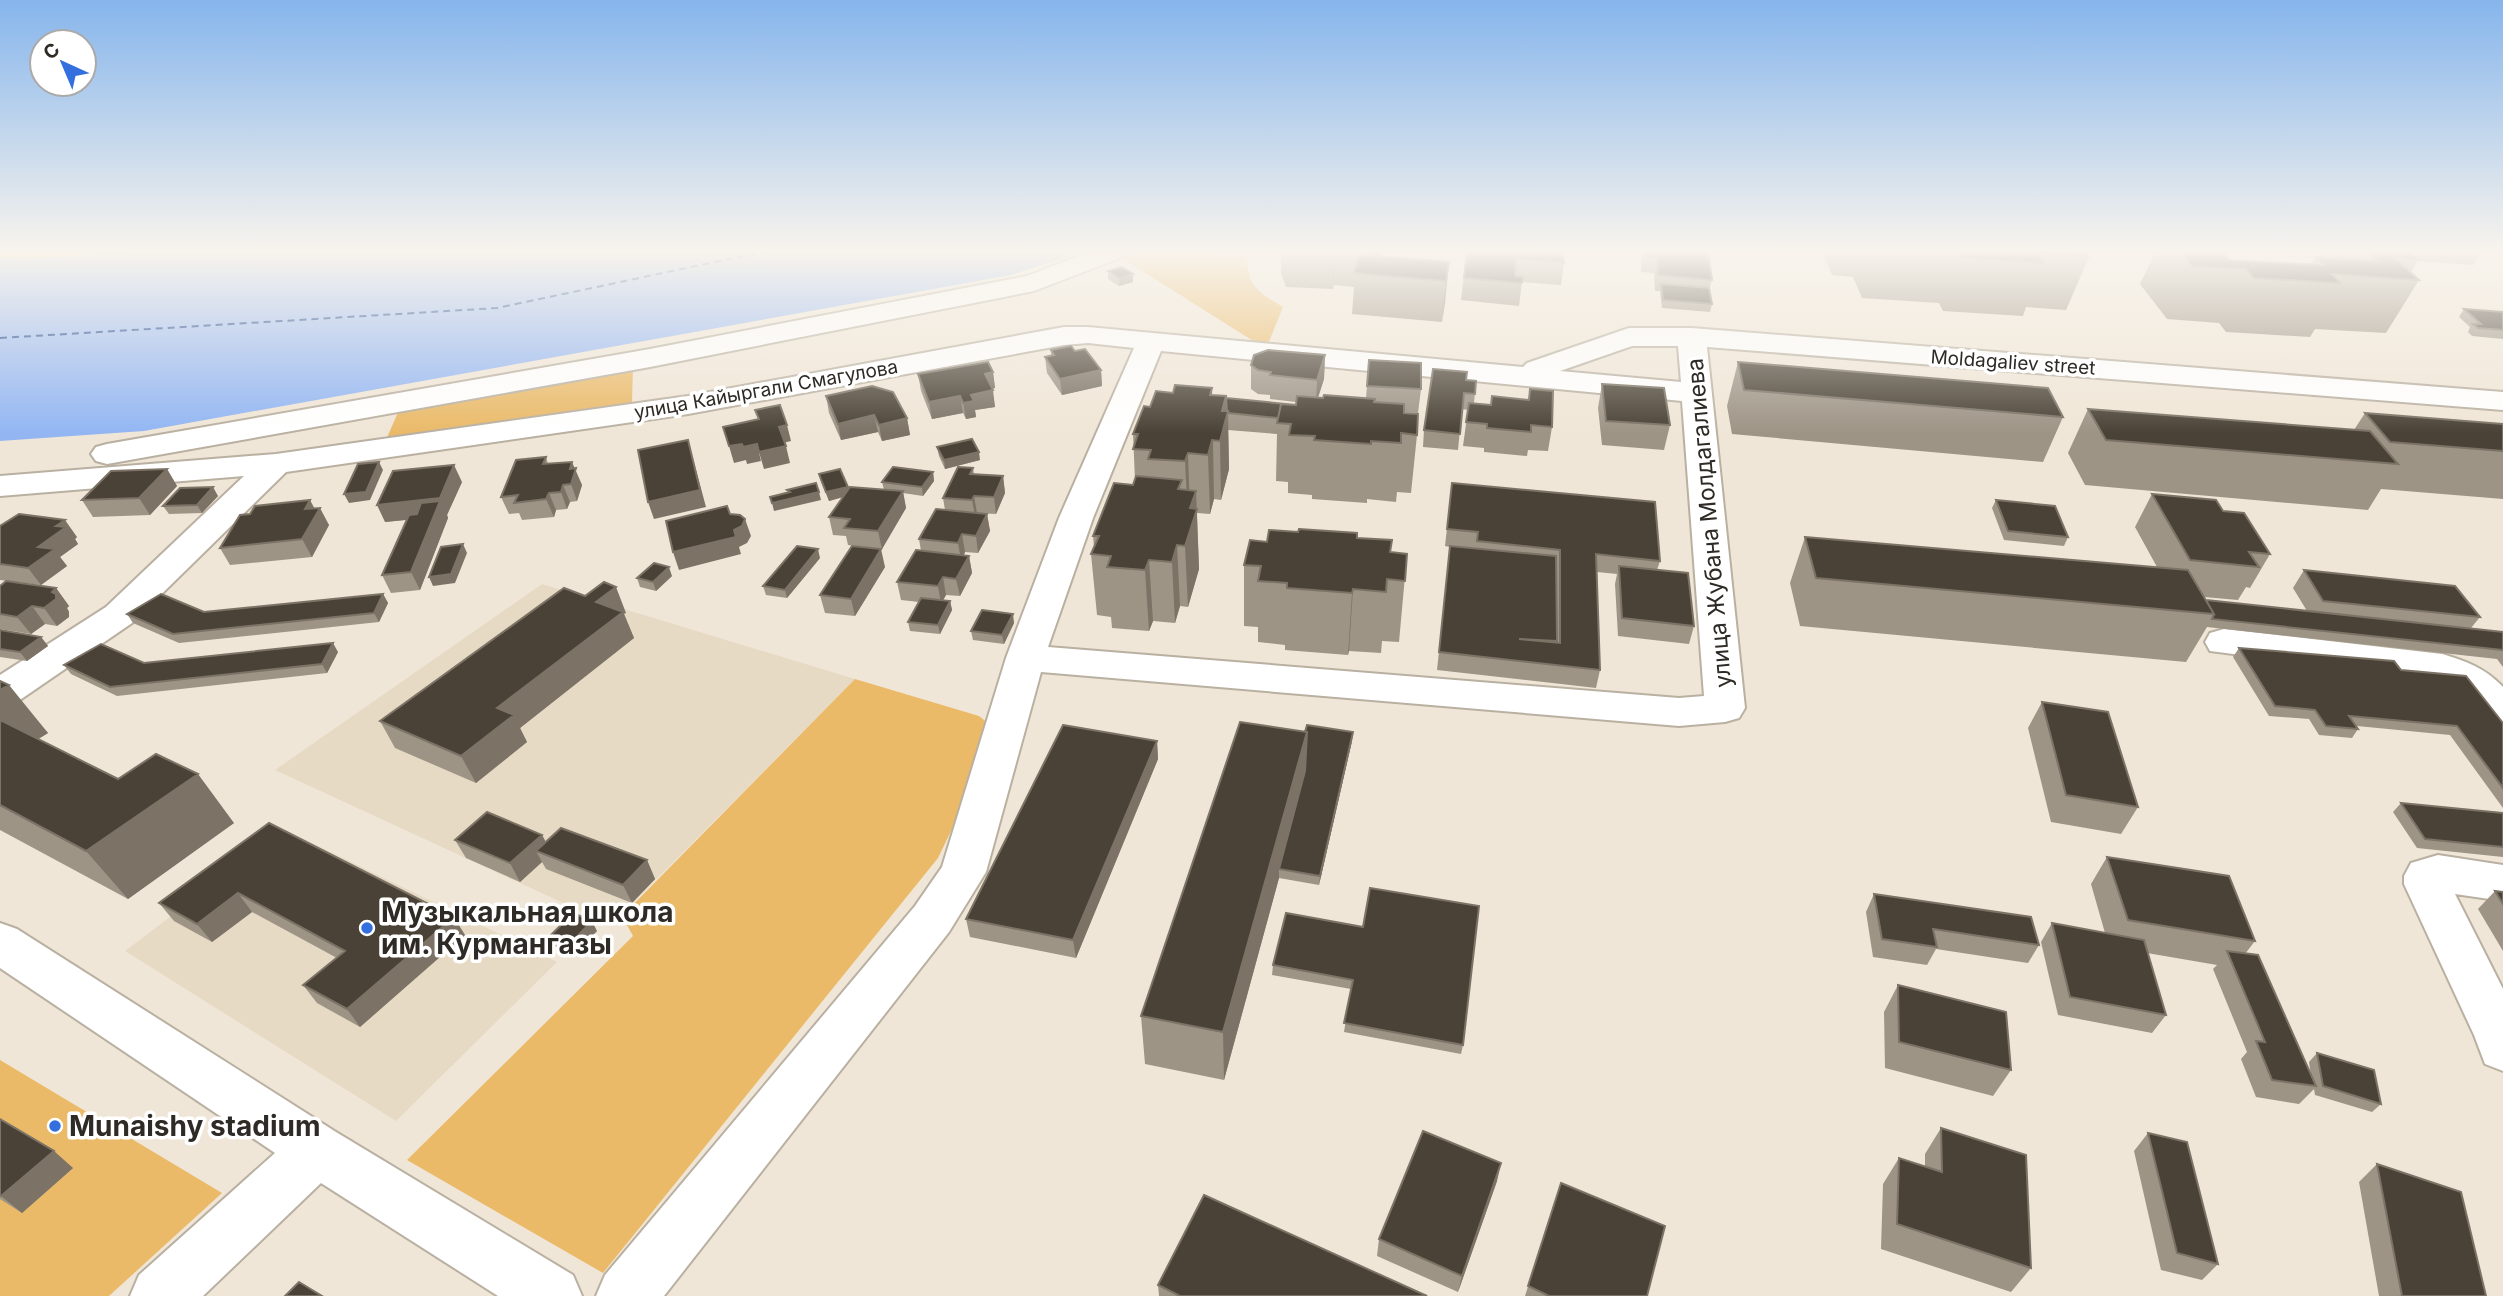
<svg xmlns="http://www.w3.org/2000/svg" width="2503" height="1296" font-family="Inter,sans-serif">
	<style>
		.built { fill: #e7dac4 }
		.green { fill: #eaba69 }
		.water { fill: #93b6f3 }
		.lines { fill: none; stroke-linecap: round; stroke-linejoin: round }
		.ferry { stroke: #033589; stroke-width: 2; stroke-dasharray: 7 5; stroke-linecap: butt }
		.street-casing { stroke: #b9b0a1; stroke-width: 4 }
		.street { fill: #fff; fill-rule: evenodd }
		.wall { fill: #9d9486 }
		.shaded-wall { fill: #7c7366 }
		.building { fill: #4a4236; stroke: #7c7366; stroke-width: 2 }
		.poi-dot { fill: #3370de; stroke: #fff; stroke-width: 2.5 }
		.labels { text-anchor: middle; stroke-width: 7; stroke-linejoin: round; paint-order: stroke }
		.far-street-label { font-size: 19px; fill: #2e2a25; stroke: #fff }
		.street-label { font-size: 23px; fill: #2e2a25; stroke: #fff }
		.near-poi-label { font-size: 28px; font-weight: bold; fill: #2e2a25; stroke: #fff; text-anchor: start }
	</style>
	<rect width="100%" height="100%" fill="#f0e6d7"/>
	<path class="built" d="M542,584L855,679L611,925L275,770Z
		M285,830L557,962L396,1121L125,951Z"/>
	<path class="green" d="M0,251H138L33,259L0,258Z
		M1129,251H1202L1247,257C1248,287 1258,292 1283,307L1266,349L1120,257Z
		M633,367L632,403L385,442L399,410Z
		M855,679L979,716L993,727V744L938,858L603,1273L407,1160L633,936L622,916Z
		M0,1060L222,1193L109,1296H0Z"/>
	<path class="water" d="M139,251H1084L1011,275L144,431L0,441V258L33,259Z"/>
	<g class="lines">
		<path class="ferry" d="M0,338L497,308L767,251"/>
		<defs>
			<path id="street" d="M1092,251H1128L1125,256L1034,291L650,367L107,464L96,461L91,454L96,447L107,444L650,349L1027,276Z
				M1064,327H1088L1523,367L1527,363L1629,328H1692L2503,392V410L1707,347L1745,708L1739,718L1725,722L1679,726L1041,672L986,872L949,932L664,1296H596L605,1275L915,906L942,867L1006,658L1059,518L1134,348L1088,343L1064,345L688,414L286,472L132,623L14,704L0,708V675L106,607L244,476L0,496V476L276,454L688,396ZM1632,346H1678L1681,382L1560,371ZM1161,351L1682,401L1704,696L1679,698L1048,647L1093,518Z
				M2224,629L2442,654C2466,661 2485,668 2503,687V727C2477,720 2467,692 2439,680L2210,651L2205,642L2210,633Z
				M2438,855L2503,865V901L2455,894L2503,989V1071L2485,1064L2474,1035L2404,884V876L2411,863Z
				M0,923L17,929L336,1132L573,1275L582,1296H498L321,1183L203,1296H130L139,1275L275,1153L0,968Z"/>
		</defs>
		<use href="#street" class="street-casing"/>
		<use href="#street" class="street"/>
	</g>
	<path class="wall" d="M1281,251H1384L1383,257L1449,262L1442,322L1352,314L1354,287L1334,285L1333,289L1286,287L1281,273Z
		M1467,251L1564,263L1561,285L1522,282L1519,306L1461,300Z
		M1643,251H1696L1712,280L1709,289L1712,304L1710,312L1662,308L1660,291H1655L1654,273L1641,272V262Z
		M1822,251H2085L2089,257L2066,310L2026,307L2023,316L1943,311L1939,303L1862,298L1853,277L1832,275Z
		M2156,251H2222L2229,260L2311,265L2315,257H2320L2322,253L2320,251H2482L2473,265L2417,261L2411,272L2419,280L2386,333L2315,329L2310,337L2226,332L2219,323L2167,319L2140,284Z
		M1108,271L1133,282L1119,286L1108,279Z
		M2464,309L2503,312V339L2472,336L2468,332L2470,327L2459,317Z
		M1051,350L1101,370L1102,386L1062,395L1047,373L1045,357L1051,356Z
		M1325,355L1324,379L1318,397L1366,398L1369,360L1421,389L1418,413L1404,412L1417,435L1411,493L1397,492L1396,502L1367,499V503L1312,499V495L1288,493V482L1276,481L1277,434L1228,430L1229,469L1221,500L1214,499L1210,514L1197,513L1199,569L1188,607L1180,606L1175,623L1153,621L1149,631L1112,628L1111,617L1097,615L1091,554L1094,547L1093,536L1133,485L1135,480L1133,434L1150,407L1213,396L1226,398L1296,405V402L1270,399V395L1258,394L1251,389V365Z
		M1738,362L2063,417L2043,462L1732,434L1727,406Z
		M993,372L995,388L992,389L995,407L975,410L976,417L966,419L963,413L932,419L921,391L918,374Z
		M1466,380L1476,381L1474,403L1491,405L1528,400L1530,389L1552,427L1548,451L1528,450L1527,456L1484,452V448L1463,446L1468,410L1462,409L1458,450L1423,447L1424,430Z
		M1602,384L1670,425L1664,450L1602,445L1598,408Z
		M826,396L907,418L910,435L882,441L878,432L841,440L829,413Z
		M2088,409L2354,430L2365,413L2503,424V499L2381,489L2368,510L2085,485L2068,453Z
		M937,447L980,460L945,469L939,456Z
		M546,457L548,464L574,468L582,485L577,501L570,502L567,509L556,510L554,517L522,520L519,513L509,514L501,497Z
		M973,468L974,474L1003,476L1005,493L996,514L977,513L987,514L990,531L978,553L965,552L964,555L969,556L972,573L960,596L946,595L943,600L950,601L952,610L940,634L910,631L908,622L919,602L901,600L897,582L921,551L919,539L945,510L943,498Z
		M167,469L177,486L150,515L93,517L82,500Z
		M933,472L934,481L923,496L903,493L906,508L882,549L848,545L846,536L833,535L829,517L843,497L829,501L821,482L819,474L849,488L884,490L882,482Z
		M462,482L447,515L448,518L420,590L391,593L382,575L406,520L385,522Z
		M1452,483L1660,561L1657,570L1694,626L1689,644L1618,636L1615,584L1617,574L1597,572L1600,670L1596,688L1437,670L1450,547L1445,546Z
		M2152,494L2223,511L2270,554L2250,588L2246,587L2238,600L2204,597L2206,600L2307,611L2293,588L2304,570L2480,617L2471,628L2503,632V667L2497,659L2207,627L2186,662L1800,626L1790,583L1805,537L2157,567L2135,527Z
		M218,496L202,513L169,514L163,506Z
		M1996,500L2068,537L2064,546L2004,540L1992,508Z
		M314,508L329,525L312,557L230,565L220,548Z
		M0,526L77,537L75,539L78,544L60,557L67,566L41,585L0,580Z
		M1357,538L1391,552L1407,554L1399,642L1382,641L1381,653L1349,651L1348,655L1285,650V645L1258,642V627L1244,626V565L1267,542Z
		M820,558L787,598L766,595L763,586Z
		M885,567L855,616L825,613L820,595Z
		M672,576L656,591L640,587L637,578Z
		M0,586L56,588L69,606L67,608L69,612V617L57,626L45,624L31,634L0,629Z
		M383,594L388,603L379,622L179,643L133,623L127,614L204,612Z
		M626,613L624,614L634,638L520,728L527,742L476,783L395,748L380,721Z
		M1014,623L1004,644L973,640L971,631Z
		M0,630L41,637L48,646L27,661L0,657Z
		M2239,648L2401,670L2503,723V808L2450,735L2357,726L2358,729L2352,738L2319,735L2309,719L2269,716L2233,657Z
		M338,652L327,673L117,696L71,674L64,665L144,663Z
		M0,681L48,733L38,739L118,779L234,823L128,899L0,830Z
		M2042,702L2138,807L2121,834L2051,822L2028,728Z
		M1305,732L1352,741L1319,885L1279,878L1224,1080L1145,1064L1141,1016Z
		M1157,741L1158,759L1076,958L970,937L966,919Z
		M2401,803L2503,813V857L2417,848L2393,812Z
		M269,823L465,935L360,1027L317,1003L303,985L337,958L252,912L212,942L174,921L159,903Z
		M542,835L546,842L647,860L655,879L632,903L546,869L542,862L520,882L466,858L455,840Z
		M2107,857L2255,941L2245,954L2311,1076L2309,1062L2317,1053L2381,1104L2372,1112L2315,1095L2314,1089L2299,1104L2256,1097L2241,1059L2247,1052L2213,969L2217,965L2147,953L2166,1015L2152,1033L2058,1015L2041,942L2052,923L2105,933L2091,884Z
		M2495,891L2503,892V951L2478,909Z
		M1874,894L2039,945L2028,963L1936,949L1927,965L1873,957L1866,912Z
		M1286,913L1463,1045L1461,1054L1344,1032L1351,989L1272,975L1273,965Z
		M597,931L573,955L554,946L549,937Z
		M1898,985L2011,1070L1993,1096L1885,1068L1884,1012Z
		M0,1119L73,1168L22,1213L0,1199Z
		M1941,1128L2031,1268L2011,1292L1881,1249L1883,1184L1899,1158L1925,1167V1154Z
		M2148,1133L2218,1264L2202,1280L2161,1270L2134,1151Z
		M2377,1164L2486,1296H2379L2359,1182Z
		M1497,1181L1458,1292L1377,1256L1379,1239Z
		M1561,1183L1647,1296H1525Z
		M1158,1285L1427,1296H1159Z"/>
	<path class="shaded-wall" d="M1334,251H1335L1333,289Z
		M1449,262L1445,303L1442,322L1446,281Z
		M1133,274V282L1119,286V278Z
		M1325,355L1324,379L1316,404L1317,380Z
		M1101,370L1102,386L1062,395L1060,379Z
		M993,372L995,388L987,390L985,374Z
		M1212,388L1214,499L1210,514L1208,455L1210,395Z
		M993,390L995,407L975,410L976,417L966,419L963,403L971,395Z
		M960,396L963,413L932,419L929,402Z
		M1226,396L1227,417L1228,411L1229,469L1221,500L1220,441L1222,411Z
		M874,415L878,432L841,440L838,424Z
		M907,418L910,435L882,441L879,425Z
		M787,425L791,441L783,443L779,427Z
		M688,440L706,507L654,519L648,502Z
		M742,444H757L761,461L747,464L746,460L734,463L729,446Z
		M786,446L790,463L764,469L759,452Z
		M979,452L980,460L945,469L944,460Z
		M1188,453L1190,512L1188,521L1185,461Z
		M379,462L383,470L370,500L349,503L344,494Z
		M572,462L582,485L577,501L571,484L570,469Z
		M454,465L462,482L447,515L448,518L420,590L411,572L434,517L385,522L377,505Z
		M167,469L177,486L150,515L139,498Z
		M933,472L934,481L923,496L922,487Z
		M1003,476L1005,493L996,514L994,497Z
		M563,485L570,502L567,509L561,492Z
		M213,487L218,496L202,513L197,505Z
		M848,487L850,495L829,501L826,492Z
		M903,491L906,508L882,549L878,531Z
		M1196,491L1199,569L1188,607L1185,546L1190,508Z
		M819,492L821,500L774,511L772,503Z
		M549,493L556,510L554,517L546,499Z
		M974,496L977,513L975,517L972,500Z
		M310,500L317,513L320,508L329,525L312,557L302,539L305,509Z
		M987,514L990,531L978,553L976,536Z
		M745,519L751,536L747,543L739,547L741,554L679,570L673,552Z
		M65,520L77,537L75,539L78,544L60,557L67,566L41,585L28,568L38,547L56,526Z
		M962,534L965,552L961,560L958,543Z
		M463,544L467,553L455,583L433,586L429,577Z
		M1177,545L1180,606L1175,623L1172,562Z
		M818,549L820,558L787,598L785,590Z
		M881,549L885,567L855,616L851,599Z
		M969,556L972,573L960,596L956,579Z
		M1149,560L1153,621L1149,631L1145,570Z
		M669,567L672,576L656,591L653,582Z
		M943,577L946,595L941,604L938,586Z
		M616,587L626,613L624,614L634,638L520,728L527,742L476,783L461,756L497,708L596,602Z
		M56,588L69,606L67,608L69,612V617L57,626L44,608L52,592Z
		M1353,589L1349,651L1348,655L1352,593Z
		M383,594L388,603L379,622L374,613Z
		M950,601L952,610L940,634L938,625Z
		M32,606L45,624L31,634L17,617Z
		M1013,614L1014,623L1004,644L1002,635Z
		M41,637L48,646L27,661L20,652Z
		M333,643L338,652L327,673L322,664Z
		M9,685L48,733L13,755L0,740V690Z
		M1307,732L1305,781L1279,869V878L1224,1080L1223,1032Z
		M1353,732L1352,741L1319,885L1320,876Z
		M1157,741L1158,759L1076,958L1073,940Z
		M198,774L234,823L128,899L86,851Z
		M542,835L551,853L536,851L542,862L520,882L510,863Z
		M647,860L655,879L632,903L623,885Z
		M238,893L252,912L212,942L197,924Z
		M454,917L465,935L360,1027L347,1009Z
		M592,921L597,931L573,955L568,946Z
		M54,1151L73,1168L22,1213L1,1196Z
		M1501,1163L1497,1181L1458,1292L1462,1276Z"/>
	<path class="building" d="M1371,251H1382L1381,256L1449,262L1446,281L1354,273L1359,255L1370,256Z
		M1467,251H1562L1564,263L1516,259L1515,276L1523,277L1522,283L1464,278Z
		M1644,251L1708,252L1712,280L1658,275L1657,258L1644,257Z
		M1958,251H2085L2089,257L2038,254L2044,263L1962,258Z
		M2180,251H2222L2229,260L2323,265L2315,257L2377,261L2367,251H2409L2418,260L2395,258L2419,280L2332,274L2340,283L2254,278L2246,269L2192,266Z
		M1122,267L1133,274L1119,278L1108,271Z
		M1661,284L1709,288L1712,304L1663,300Z
		M2464,309L2503,312V330L2478,328L2473,324H2481Z
		M1071,346L1075,351L1085,349L1101,370L1060,379L1045,357L1054,355L1051,350Z
		M1268,350L1325,355L1317,380L1270,375L1271,372L1258,370L1251,365L1254,355Z
		M1369,360L1421,363V389L1367,386Z
		M988,362L993,372L985,374L993,390L971,395L974,401L963,403L960,396L929,402L918,374Z
		M1738,362L2048,388L2063,417L1744,390Z
		M1433,369L1467,372L1466,380L1476,381L1475,394L1464,393L1460,434L1424,430Z
		M1602,384L1664,388L1670,425L1606,421Z
		M1175,385L1212,388L1210,395L1226,396L1222,411H1228L1220,441L1212,440L1208,455L1188,453L1185,461L1148,459L1151,450L1133,449L1138,434H1133L1144,406L1150,407L1156,391L1173,393Z
		M872,386L893,392L907,418L879,425L874,415L838,424L826,396Z
		M1530,389L1553,391L1552,427L1531,425V432L1487,428V424L1466,422L1469,403L1491,405L1492,396L1529,400Z
		M1324,395L1375,399L1374,402L1404,404V413L1418,414L1417,435L1401,433V443L1371,441V444L1314,440L1315,436L1289,435L1291,424L1277,423L1281,404L1296,405L1297,396L1323,398Z
		M1226,398L1296,405L1281,404L1278,418L1228,413V411H1227Z
		M780,405L787,425L779,427L786,446L759,452L757,444L743,447L742,444L729,446L723,427L759,419L755,410Z
		M2088,409L2370,431L2398,464L2106,440Z
		M2365,413L2503,424V451L2390,442Z
		M972,439L979,452L944,460L937,447Z
		M688,440L700,490L648,502L638,450Z
		M546,457L543,464L572,462L570,469L576,468L571,484L563,485L561,492L549,493L546,499L514,503L518,495L501,497L516,460Z
		M379,462L366,492L344,494L358,464Z
		M454,465L440,498L377,505L393,471Z
		M893,467L933,472L922,487L882,482Z
		M958,467L973,468L970,474L1003,476L994,497L974,496L972,500L943,498Z
		M167,469L139,498L82,500L111,471Z
		M840,469L848,487L826,492L819,474Z
		M1136,476L1182,480L1178,489L1196,491L1190,508L1197,509L1185,546L1177,545L1172,562L1149,560L1145,570L1107,567L1111,556L1091,554L1099,536H1093L1114,483L1133,485Z
		M816,483L819,492L772,503L770,497L790,492L787,490Z
		M1452,483L1655,502L1660,561L1596,554L1600,670L1439,652L1450,546L1556,556L1557,641L1519,639L1560,643V550L1477,541L1478,532L1447,529Z
		M213,487L197,505L163,506L180,488Z
		M850,487L903,491L878,531L844,528L850,519L829,517Z
		M2152,494L2216,500L2223,511L2244,513L2270,554L2249,552L2259,567L2190,560Z
		M310,500L305,509L320,508L302,539L220,548L240,515L250,514L255,506Z
		M1996,500L2055,506L2068,537L2008,531Z
		M440,501L411,572L382,575L409,515L417,514L421,503Z
		M727,506L730,514L740,515L745,519L742,526L734,530L736,537L673,552L666,521Z
		M936,509L987,514L976,536L962,534L958,543L919,539Z
		M19,514L65,520L56,526L66,527L38,547L55,549L28,568L0,564V526Z
		M1299,529L1357,533V538L1392,540L1390,552L1407,554L1405,581L1387,579L1386,592L1353,589L1352,593L1287,588V583L1258,581L1261,566L1244,565L1250,540L1267,542L1269,530L1298,532Z
		M1805,537L2188,570L2214,614L1816,578Z
		M463,544L451,574L429,577L441,547Z
		M797,546L818,549L785,590L763,586Z
		M852,546L881,549L851,599L820,595Z
		M916,550L969,556L956,579L943,577L938,586L897,582Z
		M654,563L669,567L653,582L637,578Z
		M1619,566L1688,573L1694,626L1622,618Z
		M2304,570L2455,586L2480,617L2323,601Z
		M6,581L56,588L52,592L56,594V599L44,608L32,606L17,617L0,614V586Z
		M604,582L616,587L596,602L623,612L497,708L514,715L461,756L380,721L564,588L585,596Z
		M161,594L204,612L383,594L374,613L173,634L127,614Z
		M921,598L950,601L938,625L908,622Z
		M2206,600L2503,632V650L2212,619L2214,614Z
		M982,610L1013,614L1002,635L971,631Z
		M0,630L41,637L20,652L0,649Z
		M333,643L322,664L110,687L64,665L101,644L144,663Z
		M2239,648L2394,661L2401,670L2466,676L2503,723V788L2457,726L2349,716L2358,729L2326,726L2315,710L2275,706Z
		M0,681L9,685L0,690Z
		M2042,702L2108,712L2138,807L2066,795Z
		M0,720L118,779L156,754L198,774L86,851L0,805Z
		M1240,722L1307,732L1223,1032L1141,1016Z
		M1063,725L1157,741L1073,940L966,919Z
		M1307,725L1353,732L1320,876L1279,869L1305,771L1307,732H1305Z
		M2401,803L2503,813V847L2425,839Z
		M487,812L542,835L510,863L455,840Z
		M269,823L454,917L347,1009L303,985L345,951L238,893L197,924L159,903Z
		M561,828L647,860L623,885L536,851Z
		M2107,857L2229,876L2255,941L2128,920Z
		M1370,888L1479,906L1463,1045L1344,1023L1353,980L1273,965L1286,913L1363,927Z
		M2495,891L2503,892V904Z
		M1874,894L2031,917L2039,945L1933,929L1937,947L1882,939Z
		M573,913L592,921L568,946L549,937Z
		M2052,923L2144,940L2166,1015L2070,997Z
		M2227,951L2258,955L2316,1086L2272,1080L2256,1041L2265,1042Z
		M1898,985L2006,1012L2011,1070L1899,1042Z
		M2317,1053L2374,1070L2381,1104L2323,1086Z
		M0,1119L54,1151L1,1196L0,1195Z
		M1941,1128L2026,1155L2031,1268L1897,1224L1899,1158L1942,1172Z
		M1423,1131L1501,1163L1462,1276L1379,1239Z
		M2148,1133L2187,1142L2218,1264L2177,1253Z
		M2377,1164L2461,1192L2486,1296H2402Z
		M1561,1183L1665,1226L1647,1296H1549L1528,1286Z
		M1204,1195L1427,1296H1180L1158,1285Z
		M299,1282L322,1296H285Z"/>
	<linearGradient id="sky" x2="0" y2="1"><stop stop-color="#86b5ec"/><stop offset="0.58" stop-color="#f8f4ed"/><stop offset="1" stop-color="#f8f4ed" stop-opacity="0"/></linearGradient>
	<rect width="2503" height="433" fill="url(#sky)"/>
	<g class="poi-dot">
		<circle cx="367" cy="928" r="7"/>
		<circle cx="55" cy="1126" r="7"/>
	</g>
	<g class="labels">
		<g class="far-street-label">
			<text transform="translate(2013 362) rotate(4)" y="7">Moldagaliev street</text>
			<text transform="translate(766 389) rotate(-10)" y="7">улица Кайыргали Смагулова</text>
		</g>
		<g class="street-label">
			<text transform="translate(1709 523) rotate(-95)" y="8">улица Жубана Молдагалиева</text>
		</g>
		<g class="near-poi-label">
			<text x="381" y="922">Музыкальная школа<tspan x="381" dy="32">им. Курмангазы</tspan></text>
			<text x="69" y="1136">Munaishy stadium</text>
		</g>
	</g>
	<g transform="translate(63 63) rotate(316)"><circle r="33" fill="#ffffff" stroke="#abaaa8" stroke-width="2"/>
	<path d="M0-5L12 26L0 18L-12 26Z" fill="#3370de"/>
	<text y="-10" font-size="19" font-weight="bold" text-anchor="middle" fill="#2e2a25">С</text>
	</g>
</svg>
